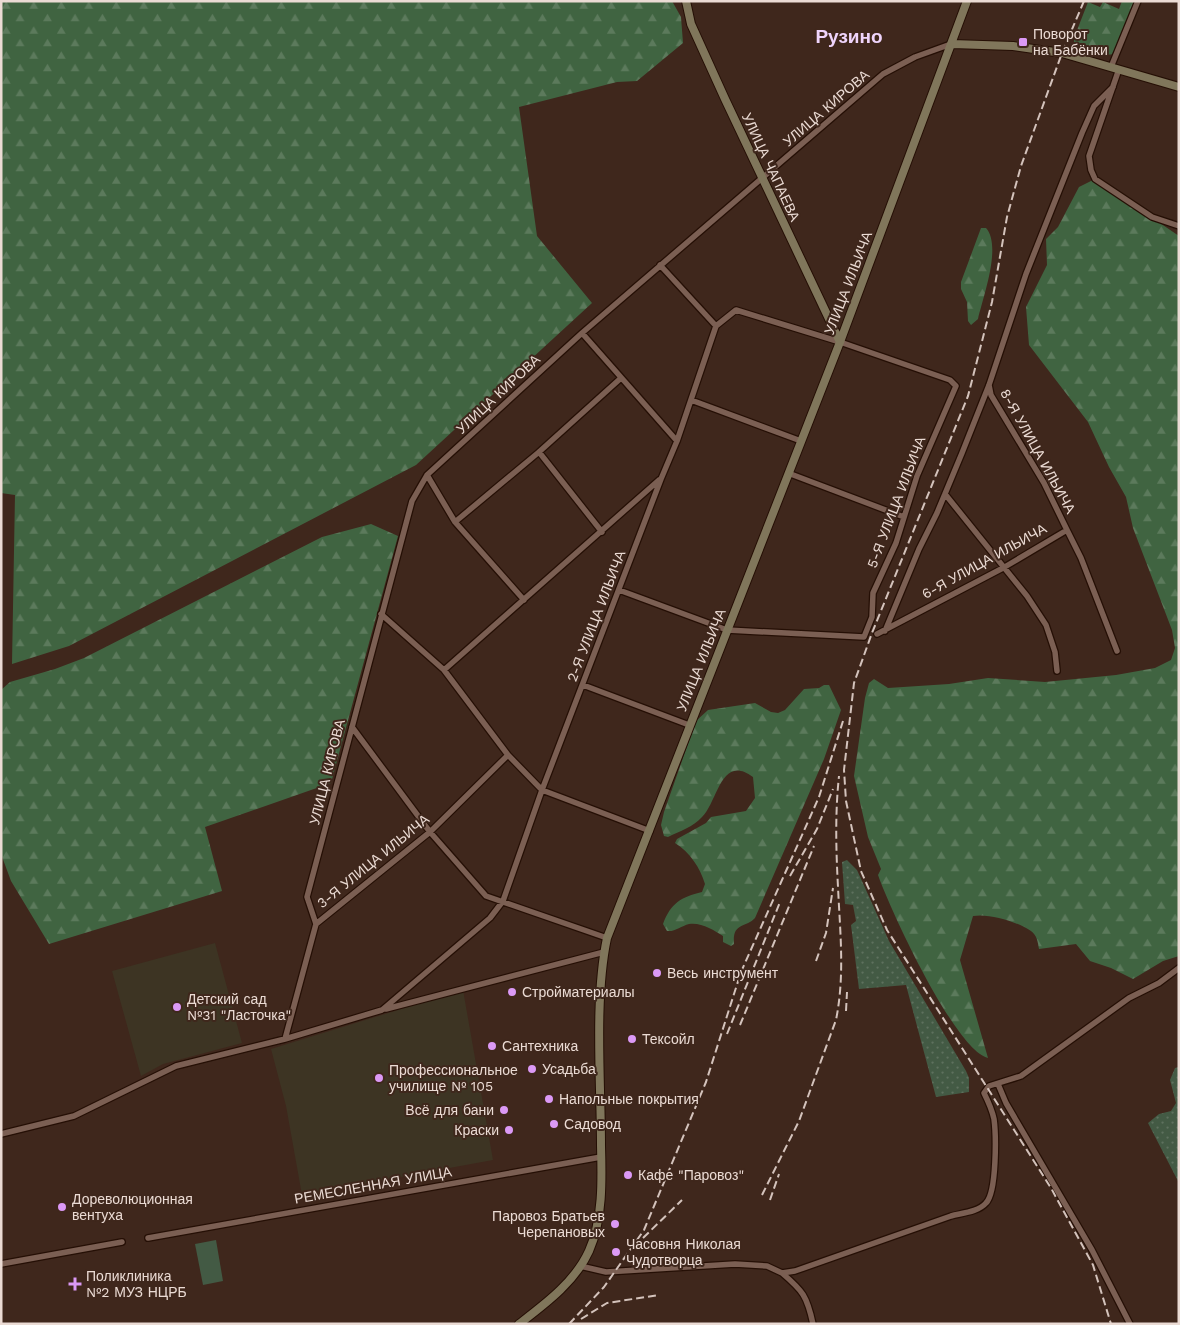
<svg xmlns="http://www.w3.org/2000/svg" width="1180" height="1325" font-family="'Work Sans',sans-serif">
	<style>
		.education { fill: #3d3423 }
		.grass { fill: url(#grass-dots) }
		.forest { fill: url(#forest-firs) }
		.pitch { fill: #435a44 }
		.lines { fill: none; stroke-linecap: round; stroke-linejoin: round }
		.street-casing { stroke: #250f05; stroke-width: 8 }
		.secondary-casing { stroke: #250f05; stroke-width: 10 }
		.street { stroke: #7b5f53; stroke-width: 5.5 }
		.secondary { stroke: #80765b; stroke-width: 8 }
		.rail { stroke: #d4c3bc; stroke-width: 2; stroke-dasharray: 8 4; stroke-linecap: butt }
		.poi-dot { fill: #db99f5; stroke: #3f271c; stroke-width: 2 }
		.labels { text-anchor: middle; stroke-width: 4; stroke-linejoin: round; paint-order: stroke }
		.poi-label { font-size: 14px; fill: #ebdbd4; stroke: #3f271c; text-anchor: start }
		.street-label { font-size: 14px; fill: #ebdbd4; stroke: #3f271c }
		.district-label { font-size: 19px; font-weight: bold; fill: #efd4fb; stroke: #3f271c }
	</style>
	<defs>
		<pattern id="grass-dots" width="8" height="8" patternUnits="userSpaceOnUse" patternTransform="scale(1.25)"><rect width="8" height="8" fill="#435a44"/><path d="M2 2h.1M6 6h.1" fill="none" stroke="#5e715e" stroke-width="1.8" stroke-linecap="round"/></pattern>
		<pattern id="forest-firs" width="22" height="20" patternUnits="userSpaceOnUse" patternTransform="scale(1.25)"><rect width="22" height="20" fill="#406441"/><path d="M5 1l3.5 6h-7zM16 11l3.5 6h-7z" fill="#5c7a5c"/></pattern>
	</defs>
	<rect width="100%" height="100%" fill="#3f271c"/>
	<path class="education" d="M215,943L242,1043L163,1064L141,1076L112,971Z
		M463,990L493,1160L302,1195L286,1106L271,1049Z"/>
	<path class="grass" d="M847,860L857,870L889,941L966,1071L969,1078V1092L936,1097L906,985L859,989L851,925L856,921L853,905L845,904L842,862Z
		M1179,1067V1183L1148,1123L1159,1114L1171,1111L1176,1103L1170,1080L1175,1068Z"/>
	<path class="forest" d="M1,1H672L681,17L683,43L637,81L617,82L519,107L537,236L592,303L416,465L69,646L12,664L15,495L1,493Z
		M1122,1H1135L1114,54C1102,57 1083,51 1074,43V38L1088,2L1100,7L1103,2L1119,9Z
		M1095,179L1179,236V956L1163,961L1133,979L1111,968L1090,961L1076,944L1039,949C1038,943 1037,935 1031,931C1018,922 989,913 973,916L960,960L988,1058C955,1050 890,909 878,875L881,869L868,837L854,776L865,698L869,683L874,679L888,688L949,684L988,678L1045,682L1116,675L1155,668L1171,660L1175,648L1172,630L1133,528L1126,497L1109,467L1088,422L1029,345L1026,307L1047,265L1046,239L1058,227L1079,187Z
		M981,228H986C1002,246 983,297 978,319L971,325L968,321L967,302L961,289V282Z
		M371,524L398,536L331,783L205,827L222,891L49,944L11,881L1,854V690L10,682L55,669L84,658L322,537Z
		M824,685H829L841,710L824,759L755,918C746,928 732,922 734,944L731,946L723,942V936C714,930 701,922 689,924C681,926 675,932 667,931L663,924C671,903 681,897 702,892L705,884C700,868 690,852 675,843L677,839L706,823L711,817L746,811L755,798L753,777C721,753 718,801 702,817C693,827 680,831 668,837L664,836L661,825L664,812L696,721L708,710L755,703L771,712L778,713L785,710L804,689L819,688Z"/>
	<path class="pitch" d="M216,1240L223,1281L203,1285L195,1244Z"/>
	<g class="lines">
		<defs>
			<path id="street" d="M1111,67L1138,1
				M1119,69L1089,156L1091,170L1095,179L1152,217L1179,226
				M660,265L716,326
				M582,333L677,441
				M989,385L991,395L1044,483L1067,530
				M691,400L801,441
				M539,452L602,532
				M788,473L904,517
				M427,475L455,522L524,600
				M945,494L1027,596L1046,625L1055,652L1057,671
				M455,522L539,452L621,378
				M381,614L444,670L508,755L542,790L650,831
				M885,631L919,549L937,513L962,453L989,385L1026,274L1082,133L1094,106L1113,87
				M877,634L1003,568L1067,530L1081,558L1117,651
				M444,670L659,480
				M583,685L689,725
				M352,727L430,832L486,896L607,938
				M316,924L307,897L412,501L427,475L582,333L883,74L915,57L951,44
				M386,1009L604,952
				M285,1039L316,924L430,832L508,755
				M998,1084L1006,1103L1092,1250L1130,1324
				M1,1134L74,1116L176,1066L285,1039L382,1010L490,918L503,901L542,790L661,479L677,441L716,326L736,310L840,342L950,380L956,386L917,476L896,543L873,593L872,617L864,637L727,630L619,590
				M148,1238L601,1157
				M1,1264L122,1242
				M580,1266L606,1272L735,1264L767,1266L782,1273L795,1271L951,1216C962,1213 978,1212 986,1203C997,1192 996,1134 994,1119C992,1110 988,1101 984,1093L989,1086L1021,1076L1129,998L1159,983L1179,968
				M782,1273C803,1291 807,1296 813,1324"/>
			<path id="secondary" d="M686,1L691,24L725,99L840,342
				M952,44L1013,46L1062,53L1179,87
				M519,1324C545,1304 575,1282 589,1251C603,1220 602,1179 601,1146C601,1081 594,1000 607,938L840,342L967,1"/>
		</defs>
		<use href="#street" class="street-casing"/>
		<use href="#secondary" class="secondary-casing"/>
		<use href="#street" class="street"/>
		<use href="#secondary" class="secondary"/>
		<path class="rail" d="M1084,1L1062,53L1021,166L1007,217L992,302L968,396L872,633L854,683L844,770L846,801L861,871L887,930L1051,1188L1093,1265L1111,1324
			M790,876L817,829L833,789
			M816,961L826,933L833,888
			M846,1011L847,992
			M740,1025L814,846
			M727,1034L780,902
			M762,1195L799,1121L836,1020C845,975 840,932 838,887C836,850 835,813 839,776
			M770,1200L779,1174
			M643,1238L682,1200
			M581,1319L607,1303L659,1295
			M569,1324L604,1287L644,1230L706,1082L741,972L819,797L843,721"/>
	</g>
	<g class="poi-dot">
		<rect x="1018" y="37" width="10" height="10" rx="2.5"/>
		<circle cx="657" cy="973" r="5"/>
		<circle cx="512" cy="992" r="5"/>
		<circle cx="177" cy="1007" r="5"/>
		<circle cx="632" cy="1039" r="5"/>
		<circle cx="492" cy="1046" r="5"/>
		<circle cx="532" cy="1069" r="5"/>
		<circle cx="379" cy="1078" r="5"/>
		<circle cx="549" cy="1099" r="5"/>
		<circle cx="504" cy="1110" r="5"/>
		<circle cx="554" cy="1124" r="5"/>
		<circle cx="509" cy="1130" r="5"/>
		<circle cx="628" cy="1175" r="5"/>
		<circle cx="62" cy="1207" r="5"/>
		<circle cx="615" cy="1224" r="5"/>
		<circle cx="616" cy="1252" r="5"/>
		<path d="M72.5 1276.5h5v5h5v5h-5v5h-5v-5h-5v-5h5z"/>
	</g>
	<g class="labels">
		<g class="poi-label">
			<text x="1033" y="39">Поворот<tspan x="1033" dy="16">на Бабёнки</tspan></text>
			<text x="667" y="978">Весь инструмент</text>
			<text x="522" y="997">Стройматериалы</text>
			<text x="187" y="1004">Детский сад<tspan x="187" dy="16">№31 "Ласточка"</tspan></text>
			<text x="642" y="1044">Тексойл</text>
			<text x="502" y="1051">Сантехника</text>
			<text x="542" y="1074">Усадьба</text>
			<text x="389" y="1075">Профессиональное<tspan x="389" dy="16">училище № 105</tspan></text>
			<text x="559" y="1104">Напольные покрытия</text>
			<text x="494" y="1115" text-anchor="end">Всё для бани</text>
			<text x="564" y="1129">Садовод</text>
			<text x="499" y="1135" text-anchor="end">Краски</text>
			<text x="638" y="1180">Кафе "Паровоз"</text>
			<text x="72" y="1204">Дореволюционная<tspan x="72" dy="16">вентуха</tspan></text>
			<text x="605" y="1221" text-anchor="end">Паровоз Братьев<tspan x="605" dy="16">Черепановых</tspan></text>
			<text x="626" y="1249">Часовня Николая<tspan x="626" dy="16">Чудотворца</tspan></text>
			<text x="86" y="1281">Поликлиника<tspan x="86" dy="16">№2 МУЗ НЦРБ</tspan></text>
		</g>
		<g class="street-label">
			<text transform="translate(826 108) rotate(-41)" y="5">УЛИЦА КИРОВА</text>
			<text transform="translate(771 167) rotate(65)" y="5">УЛИЦА ЧАПАЕВА</text>
			<text transform="translate(848 283) rotate(-69)" y="5">УЛИЦА ИЛЬИЧА</text>
			<text transform="translate(498 394) rotate(-43)" y="5">УЛИЦА КИРОВА</text>
			<text transform="translate(1038 451) rotate(61)" y="5">8-Я УЛИЦА ИЛЬИЧА</text>
			<text transform="translate(896 502) rotate(-69)" y="5">5-Я УЛИЦА ИЛЬИЧА</text>
			<text transform="translate(984 561) rotate(-29)" y="5">6-Я УЛИЦА ИЛЬИЧА</text>
			<text transform="translate(596 616) rotate(-69)" y="5">2-Я УЛИЦА ИЛЬИЧА</text>
			<text transform="translate(701 660) rotate(-68)" y="5">УЛИЦА ИЛЬИЧА</text>
			<text transform="translate(327 772) rotate(-76)" y="5">УЛИЦА КИРОВА</text>
			<text transform="translate(373 861) rotate(-39)" y="5">3-Я УЛИЦА ИЛЬИЧА</text>
			<text transform="translate(373 1185) rotate(-10)" y="5">РЕМЕСЛЕННАЯ УЛИЦА</text>
		</g>
		<g class="district-label">
			<text x="849" y="43">Рузино</text>
		</g>
	</g>
	<rect width="1180" height="1325" fill="none" stroke="#ebdbd4" stroke-width="5"/>
</svg>
